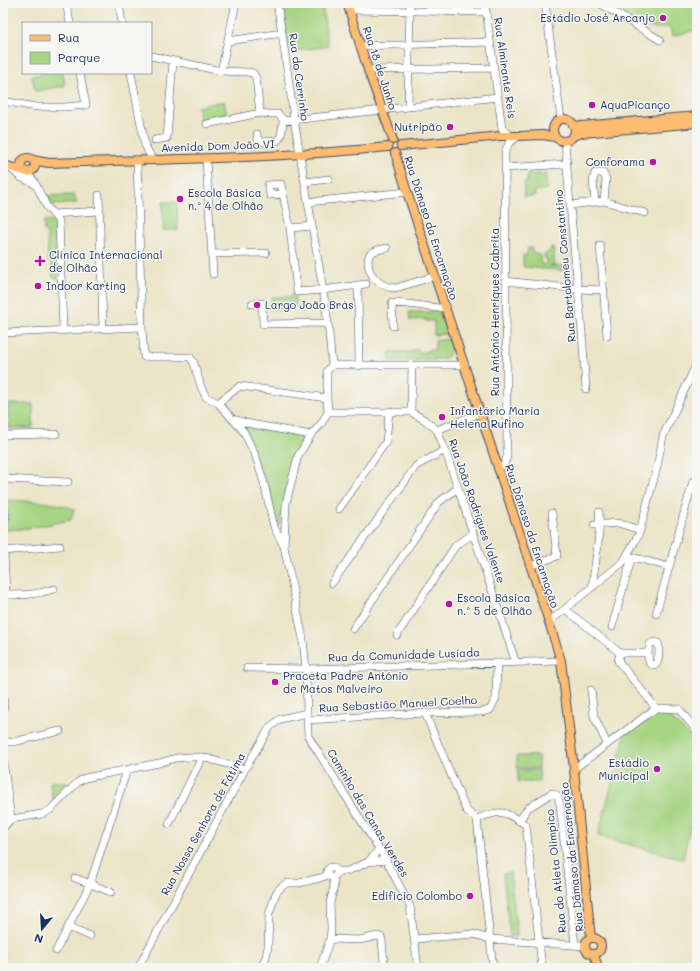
<svg xmlns="http://www.w3.org/2000/svg" width="700" height="971" font-family="Mali,sans-serif">
	<style>
		.green { fill: #a6d481; stroke: #608270 }
		.lines { fill: none; stroke-linecap: round; stroke-linejoin: round }
		.minor-casing { stroke: #3a4a6e; stroke-width: 8 }
		.major-casing { stroke: #3a4a6e; stroke-width: 10 }
		.minor { stroke: #fff; stroke-width: 7 }
		.major { stroke: #fdbc6f; stroke-width: 8 }
		.poi-dot { fill: #b5179e; stroke: #f6f6f2; stroke-width: 1.5 }
		.labels { text-anchor: middle; stroke-width: 3; stroke-linejoin: round; paint-order: stroke }
		.poi-label { font-size: 11px; fill: #1b2f5e; stroke: #f6f6f2; text-anchor: start }
		.street-label { font-size: 11px; fill: #1b2f5e; stroke: #f6f6f2 }
	</style>
	<rect width="100%" height="100%" fill="#f6f6f2"/>
	<filter id="ink" filterUnits="userSpaceOnUse"><feTurbulence type="fractalNoise" baseFrequency=".025" numOctaves="2"/><feDisplacementMap in="SourceGraphic" scale="8" xChannelSelector="R" yChannelSelector="G"/><feConvolveMatrix kernelMatrix="1 2 1 2 8 2 1 2 1" color-interpolation-filters="sRGB"/></filter>
	<filter id="wash" filterUnits="userSpaceOnUse"><feTurbulence type="fractalNoise" baseFrequency=".012" numOctaves="4" result="noise"/><feDisplacementMap in="SourceGraphic" scale="16" xChannelSelector="R" yChannelSelector="G"/><feGaussianBlur stdDeviation="0.9" result="paint"/><feColorMatrix in="noise" values="0 0 0 0 0 0 0 0 0 0 0 0 0 0 0 0 0 1.4 0 .05"/><feComposite in="paint" operator="in"/></filter>
	<g filter="url(#wash)">
		<rect width="100%" height="100%" fill="#ebe4c6"/>
		<path class="green" d="M282,3H322L328,46L289,52Z
			M618,3H697V29L681,34L672,36L670,27C647,31 629,24 618,3Z
			M47,73H63L65,86L35,91L32,76Z
			M224,101L227,116L200,121L197,107Z
			M545,173L547,189L535,191V196L524,197V183H527V175Z
			M74,195L77,203L53,205L48,196Z
			M163,202H177L178,230H163Z
			M44,221H51L55,225L56,254L58,258V279L53,277L52,262L48,261L47,232L44,231Z
			M551,247H553L555,265L550,266H567L568,271L523,267V255H527L528,248H531L534,253L541,256L540,261L541,264L543,265C546,264 548,262 547,259L544,257V255L550,251Z
			M272,297H295V308L272,309Z
			M438,309L447,334L434,335V321H426V319L410,320L409,312H431Z
			M448,339C453,355 451,359 434,359V360L390,361V352H412V350H418V352H427V350H435V341Z
			M8,404H33V428H9Z
			M241,424L250,428L305,436L296,455L279,525H276Z
			M3,500C27,501 51,501 74,509L71,520C49,524 26,530 3,530Z
			M663,711L697,743V795L683,859L598,836L625,735L656,712Z
			M517,756H538V768H517Z
			M518,770H539V782H518Z
			M50,782H64L68,784L53,801Z
			M510,873L517,936L510,937L503,874Z"/>
	</g>
	<g filter="url(#ink)">
		<g class="lines">
			<defs>
				<path id="minor" d="M66,3L70,23
					M119,3L122,23
					M277,3L282,33L294,119L323,290L328,323L332,365
					M485,3L502,128L503,130L508,133
					M545,3L561,119
					M599,3L660,40
					M349,10L486,12
					M228,41L282,33
					M360,46L490,42
					M151,56L221,71L247,72L253,73L256,78L260,113
					M368,70L493,68
					M221,71L236,3
					M131,73L145,145L151,157L155,160
					M3,101L36,107H65L86,105L80,73
					M408,107L410,3
					M207,124L260,113L269,114H278L282,118L283,121L498,97
					M257,134L258,141L260,142L277,141C283,136 282,128 283,121
					M155,140L167,138L173,61
					M565,141L570,205L582,332L586,389
					M206,159L213,274
					M137,160L142,327L144,357H190L194,363L201,387L206,397L218,403L244,432L256,457L264,483L274,527L284,546
					M9,167L20,177L31,182L35,185
					M505,168L566,164
					M25,171L34,181L47,207L59,221L63,330
					M305,182L329,179
					M283,194L270,195L268,185L281,184L290,228L297,292L323,290L366,284
					M99,195L103,329
					M308,202L407,192
					M595,202L593,181L595,173H603L606,179L604,201
					M570,205L604,201L645,213
					M53,214L99,211
					M290,228L312,226
					M600,245L607,336
					M387,248C382,249 374,250 370,254C368,257 368,260 368,263C369,277 382,288 396,288L435,276
					M212,254L266,253
					M505,281L578,289L604,290
					M358,285L359,366
					M252,304L262,303L263,324L328,323
					M393,326L392,303L408,304L438,308L445,307
					M3,333L142,327
					M332,365H465
					M218,403L240,386L327,398
					M328,412L321,424L311,435L298,456L286,503L284,546L303,639L306,669L307,713L308,736L386,860L410,906L418,968
					M328,412H411L425,420L437,430L445,450L458,488L516,663
					M328,412L327,398V371L332,365
					M411,412L412,365
					M233,419L251,424L311,435
					M437,430L480,413
					M5,435L56,434
					M498,468L504,465L507,457L505,152L509,143L519,136
					M3,479L68,482
					M3,503L6,516L3,528
					M339,509L386,442L389,411
					M594,525L618,523L640,530
					M3,534L6,594
					M3,551L60,546
					M629,556L669,567
					M530,566L557,556L552,513
					M332,583L416,466L445,450
					M592,587C595,562 601,537 599,512
					M3,593C18,597 39,594 54,589
					M565,609L620,653H648
					M656,614L693,481
					M549,622L623,562L639,534L657,467L663,436L697,363
					M612,627L632,557
					M353,629L439,502L458,488
					M397,635L456,545L473,534
					M654,642L658,643C660,650 659,657 657,664L653,665L649,663L648,653L650,644Z
					M620,653L618,661L656,708
					M247,668L306,669L561,661
					M591,690L594,716L607,744
					M3,697L4,701L3,714
					M425,713L466,810L477,819L493,968
					M307,720L425,713L481,712L490,710L496,698L497,663
					M3,742H13L60,731
					M3,759L11,819
					M574,769L656,708L679,709L697,731
					M477,819C500,809 506,811 526,825L542,968
					M519,821L528,808L552,793L558,796L560,805L575,945
					M169,824L202,757
					M3,828L11,819L42,814L50,810L78,782L85,778L159,763L176,758L189,757H202L245,769
					M368,862L379,849
					M327 872a5 5 0 1 1 10 0a5 5 0 1 1-10 0Z
					M337,871H347L355,868L368,862L386,860
					M75,878L111,892
					M69,927L90,936
					M330,939L359,940L378,936L381,937L382,940L384,962V965L382,968
					M415,939L473,934L490,939L585,946
					M56,951L90,884L127,770
					M582,967L583,968
					M138,968L245,769L270,727L280,719L307,713
					M261,968L266,957L268,947L269,914L276,893L281,887L287,883H299L320,878L328,875
					M320,968L330,939L331,929L330,903L334,886L333,877"/>
				<path id="major" d="M347,3L368,70L393,140
					M553 130a11 11 0 1 1 22 0a11 11 0 1 1-22 0Z
					M573,125L581,126L697,116
					M573,136L582,133L697,123
					M401,146L500,136H519L543,135L555,137
					M395,153L407,192L549,622L561,661L574,769L591,938
					M21 165a7 7 0 1 1 14 0a7 7 0 1 1-14 0Z
					M33,160L49,163C162,159 275,159 388,147
					M4,165L17,169L23,170
					M585 946a8 8 0 1 1 16 0a8 8 0 1 1-16 0Z
					M594,954L598,968"/>
			</defs>
			<use href="#minor" class="minor-casing"/>
			<use href="#major" class="major-casing"/>
			<use href="#minor" class="minor"/>
			<use href="#major" class="major"/>
		</g>
	</g>
	<g class="poi-dot">
		<circle cx="663" cy="18" r="4"/>
		<circle cx="592" cy="105" r="4"/>
		<circle cx="450" cy="127" r="4"/>
		<circle cx="653" cy="162" r="4"/>
		<circle cx="180" cy="199" r="4"/>
		<path d="M38 255h4v4h4v4h-4v4h-4v-4h-4v-4h4z"/>
		<circle cx="38" cy="286" r="4"/>
		<circle cx="257" cy="305" r="4"/>
		<circle cx="442" cy="417" r="4"/>
		<circle cx="449" cy="604" r="4"/>
		<circle cx="275" cy="682" r="4"/>
		<circle cx="657" cy="769" r="4"/>
		<circle cx="470" cy="896" r="4"/>
	</g>
	<g class="labels">
		<g class="poi-label">
			<text x="655" y="22" text-anchor="end">Estádio José Arcanjo</text>
			<text x="600" y="109">AquaPicanço</text>
			<text x="442" y="131" text-anchor="end">Nutripão</text>
			<text x="645" y="166" text-anchor="end">Conforama</text>
			<text x="188" y="197">Escola Básica<tspan x="188" dy="13">n.º 4 de Olhão</tspan></text>
			<text x="49" y="259">Clínica Internacional<tspan x="49" dy="13">de Olhão</tspan></text>
			<text x="46" y="290">Indoor Karting</text>
			<text x="265" y="309">Largo João Brás</text>
			<text x="450" y="415">Infantário Maria<tspan x="450" dy="13">Helena Rufino</tspan></text>
			<text x="457" y="602">Escola Básica<tspan x="457" dy="13">n.º 5 de Olhão</tspan></text>
			<text x="283" y="680">Praceta Padre António<tspan x="283" dy="13">de Matos Malveiro</tspan></text>
			<text x="649" y="767" text-anchor="end">Estádio<tspan x="649" dy="13">Municipal</tspan></text>
			<text x="462" y="900" text-anchor="end">Edifício Colombo</text>
		</g>
		<g class="street-label">
			<text transform="translate(380 68) rotate(72)" y="4">Rua 18 de Junho</text>
			<text transform="translate(505 68) rotate(82)" y="4">Rua Almirante Reis</text>
			<text transform="translate(299 77) rotate(82)" y="4">Rua do Cerrinho</text>
			<text transform="translate(218 146) rotate(-2)" y="4">Avenida Dom João VI</text>
			<text transform="translate(431 228) rotate(72)" y="4">Rua Dâmaso da Encarnação</text>
			<text transform="translate(565 266) rotate(-95)" y="4">Rua Bartolomeu Constantino</text>
			<text transform="translate(495 312) rotate(-90)" y="4">Rua António Henriques Cabrita</text>
			<text transform="translate(477 511) rotate(71)" y="4">Rua João Rodrigues Valente</text>
			<text transform="translate(532 536) rotate(72)" y="4">Rua Dâmaso da Encarnação</text>
			<text transform="translate(404 655) rotate(-2)" y="4">Rua da Comunidade Lusíada</text>
			<text transform="translate(398 704) rotate(-3)" y="4">Rua Sebastião Manuel Coelho</text>
			<text transform="translate(368 813) rotate(59)" y="4">Caminho das Canas Verdes</text>
			<text transform="translate(203 824) rotate(-61)" y="4">Rua Nossa Senhora de Fátima</text>
			<text transform="translate(572 857) rotate(-96)" y="4">Rua Dâmaso da Encarnação</text>
			<text transform="translate(556 871) rotate(-96)" y="4">Rua do Atleta Olímpico</text>
		</g>
	</g>
	<rect width="700" height="971" fill="none" stroke="#f6f6f2" stroke-width="16"/>
	<rect x="22" y="22" width="130" height="52" fill="#f6f6f2" stroke="#9ea6b7"/>
	<rect x="30" y="35" width="20" height="6" fill="#fdbc6f" stroke="#9ea6b7"/>
	<text x="58" y="42" font-size="12" fill="#1b2f5e">Rua</text>
	<rect x="30" y="52" width="20" height="12" fill="#a6d481" stroke="#9ea6b7"/>
	<text x="58" y="62" font-size="12" fill="#1b2f5e">Parque</text>
	<g transform="translate(42 929) rotate(198)" stroke="#f6f6f2" stroke-width="3" paint-order="stroke">
	<path d="M0-3L7 15L0 10L-7 15Z" fill="#1b2f5e"/>
	<text y="-6" font-size="11" font-weight="bold" text-anchor="middle" fill="#1b2f5e">N</text>
	</g>
</svg>
